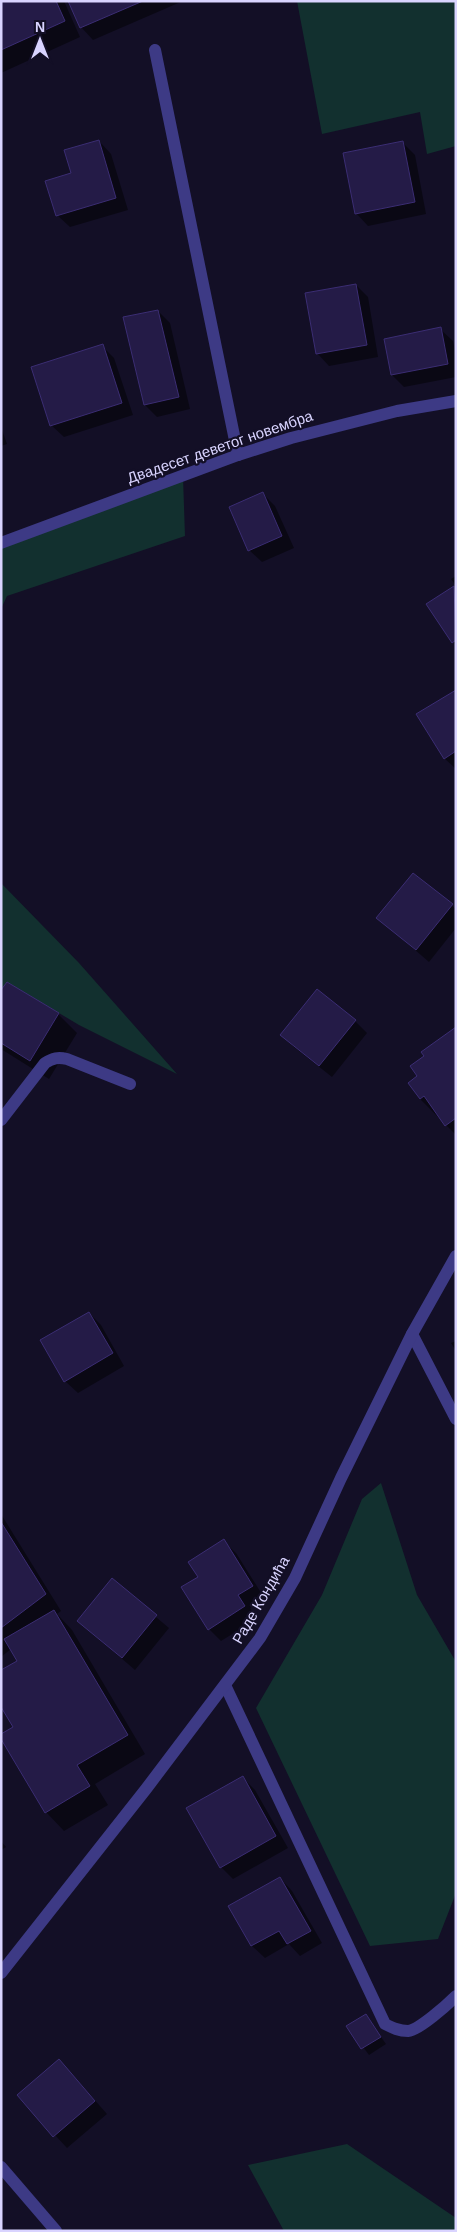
<svg xmlns="http://www.w3.org/2000/svg" width="457" height="2232" font-family="Arial,sans-serif">
	<style>
		.green { fill: #12302f }
		.shadow { fill: #0007 }
		.building { fill: #241b47; stroke: #3b2d73 }
		.lines { fill: none; stroke-linecap: round; stroke-linejoin: round }
		.service { stroke: #3d3a85; stroke-width: 12 }
		.minor { stroke: #3d3a85; stroke-width: 12 }
		.tertiary { stroke: #3d3a85; stroke-width: 12 }
		.labels { text-anchor: middle; stroke-width: 4.5; stroke-linejoin: round; paint-order: stroke }
		.street-label { font-size: 15px; fill: #d9d4ff; stroke: #130f26 }
	</style>
	<rect width="100%" height="100%" fill="#130f26"/>
	<path class="green" d="M297,1H456V146L427,154L420,112L322,134Z
		M183,477L185,536L7,596L1,609V544Z
		M1,883L79,963L177,1074L79,1025L7,982L1,990Z
		M381,1483L417,1595L456,1662V1893L438,1939L370,1946L256,1708L322,1595L362,1499Z
		M347,2144L456,2218V2231H284L248,2165Z"/>
	<path class="shadow" d="M1,1H64L80,37L1,73Z
		M70,1H183L93,40L81,27Z
		M99,141L111,154L128,210L70,227L57,215L72,174Z
		M402,142L415,155L426,214L368,226L356,213Z
		M356,285L368,297L378,357L329,366L317,353Z
		M158,311L170,323L190,409L157,417L145,405Z
		M440,329L453,341L456,356V377L404,387L392,375L385,340Z
		M102,346L114,358L133,415L64,437L51,425Z
		M1,427L7,444L1,446Z
		M262,493L275,506L294,548L262,562L249,550Z
		M456,576V586L451,579Z
		M456,586V646L428,604Z
		M456,692V769L444,758Z
		M413,875L456,909V928L429,962L378,918Z
		M1,992L58,1014L77,1033L49,1079L1,1049Z
		M355,1021L367,1033L332,1077L294,1047L282,1035Z
		M456,1029V1135L420,1099L419,1077L426,1056Z
		M89,1313L101,1325L124,1366L78,1393L65,1381Z
		M456,1341V1351L451,1343Z
		M1,1514L61,1611L57,1614L72,1630L145,1754L95,1784L108,1805L64,1831L46,1812L15,1728L19,1661L11,1649L1,1657Z
		M223,1541L236,1553L265,1599L250,1608L257,1619L221,1641L209,1629L199,1577Z
		M112,1580L169,1628L135,1670L78,1621Z
		M243,1778L255,1790L288,1848L233,1879L221,1867Z
		M1,1841L6,1847L1,1850Z
		M280,1878L292,1891L322,1943L300,1956L289,1944L265,1958L252,1946L230,1907Z
		M366,2016L386,2044L369,2055L348,2027Z
		M71,2073L107,2114L67,2148L18,2095Z"/>
	<path class="building" d="M1,1H56L65,21L1,50Z
		M68,1H143L80,28Z
		M99,140L116,198L56,216L45,181L71,173L64,150Z
		M403,141L415,202L355,214L343,153Z
		M356,284L367,345L316,354L305,293Z
		M158,310L179,397L144,405L123,317Z
		M441,327L448,364L391,375L384,339Z
		M103,344L122,403L50,426L31,367Z
		M263,492L282,536L248,551L229,507Z
		M454,586L456,640L452,643L426,604Z
		M456,690V751L444,759L416,714Z
		M413,873L453,904L416,950L376,918Z
		M7,982L59,1013L30,1061L1,1043V990Z
		M317,989L356,1020L319,1066L280,1035Z
		M456,1027V1118L445,1126L424,1096L420,1099L408,1083L417,1076L410,1066L424,1056L421,1052Z
		M89,1312L113,1353L64,1382L40,1340Z
		M1,1522L46,1594L1,1628Z
		M224,1539L253,1586L238,1595L245,1606L208,1630L181,1587L198,1577L188,1562Z
		M112,1578L157,1615L122,1658L77,1621Z
		M54,1610L128,1735L77,1765L90,1786L45,1813L1,1739V1734L13,1727L1,1707V1670L17,1661L4,1639Z
		M243,1776L276,1836L220,1868L186,1808Z
		M280,1877L311,1931L287,1944L279,1931L251,1946L228,1906Z
		M366,2014L381,2037L361,2049L346,2026Z
		M59,2059L95,2101L53,2137L17,2095Z"/>
	<g class="lines">
		<path class="service" d="M155,50L238,455
			M1,1120L45,1063C53,1058 58,1057 67,1059L130,1084
			M412,1334L456,1419
			M225,1685L385,2024C393,2028 399,2031 408,2031C419,2030 447,2005 456,1996
			M1,2167L56,2231"/>
		<path class="minor" d="M1,1973L146,1789L260,1638L295,1578L341,1478L412,1334L456,1256"/>
		<path class="tertiary" d="M1,543L238,455L291,438L397,411L456,401"/>
	</g>
	<g class="labels">
		<g class="street-label">
			<text transform="translate(220 447) rotate(-19)" y="5">Двадесет деветог новембра</text>
			<text transform="translate(261 1600) rotate(-60)" y="5">Раде Кондића</text>
		</g>
	</g>
	<rect width="457" height="2232" fill="none" stroke="#d9d4ff" stroke-width="5"/>
	<g transform="translate(40 40)" stroke="#130f26" stroke-width="4" paint-order="stroke">
	<path d="M0-4L9 19L0 12L-9 19Z" fill="#d9d4ff"/>
	<text y="-8" font-size="14" font-weight="bold" text-anchor="middle" fill="#d9d4ff">N</text>
	</g>
</svg>
